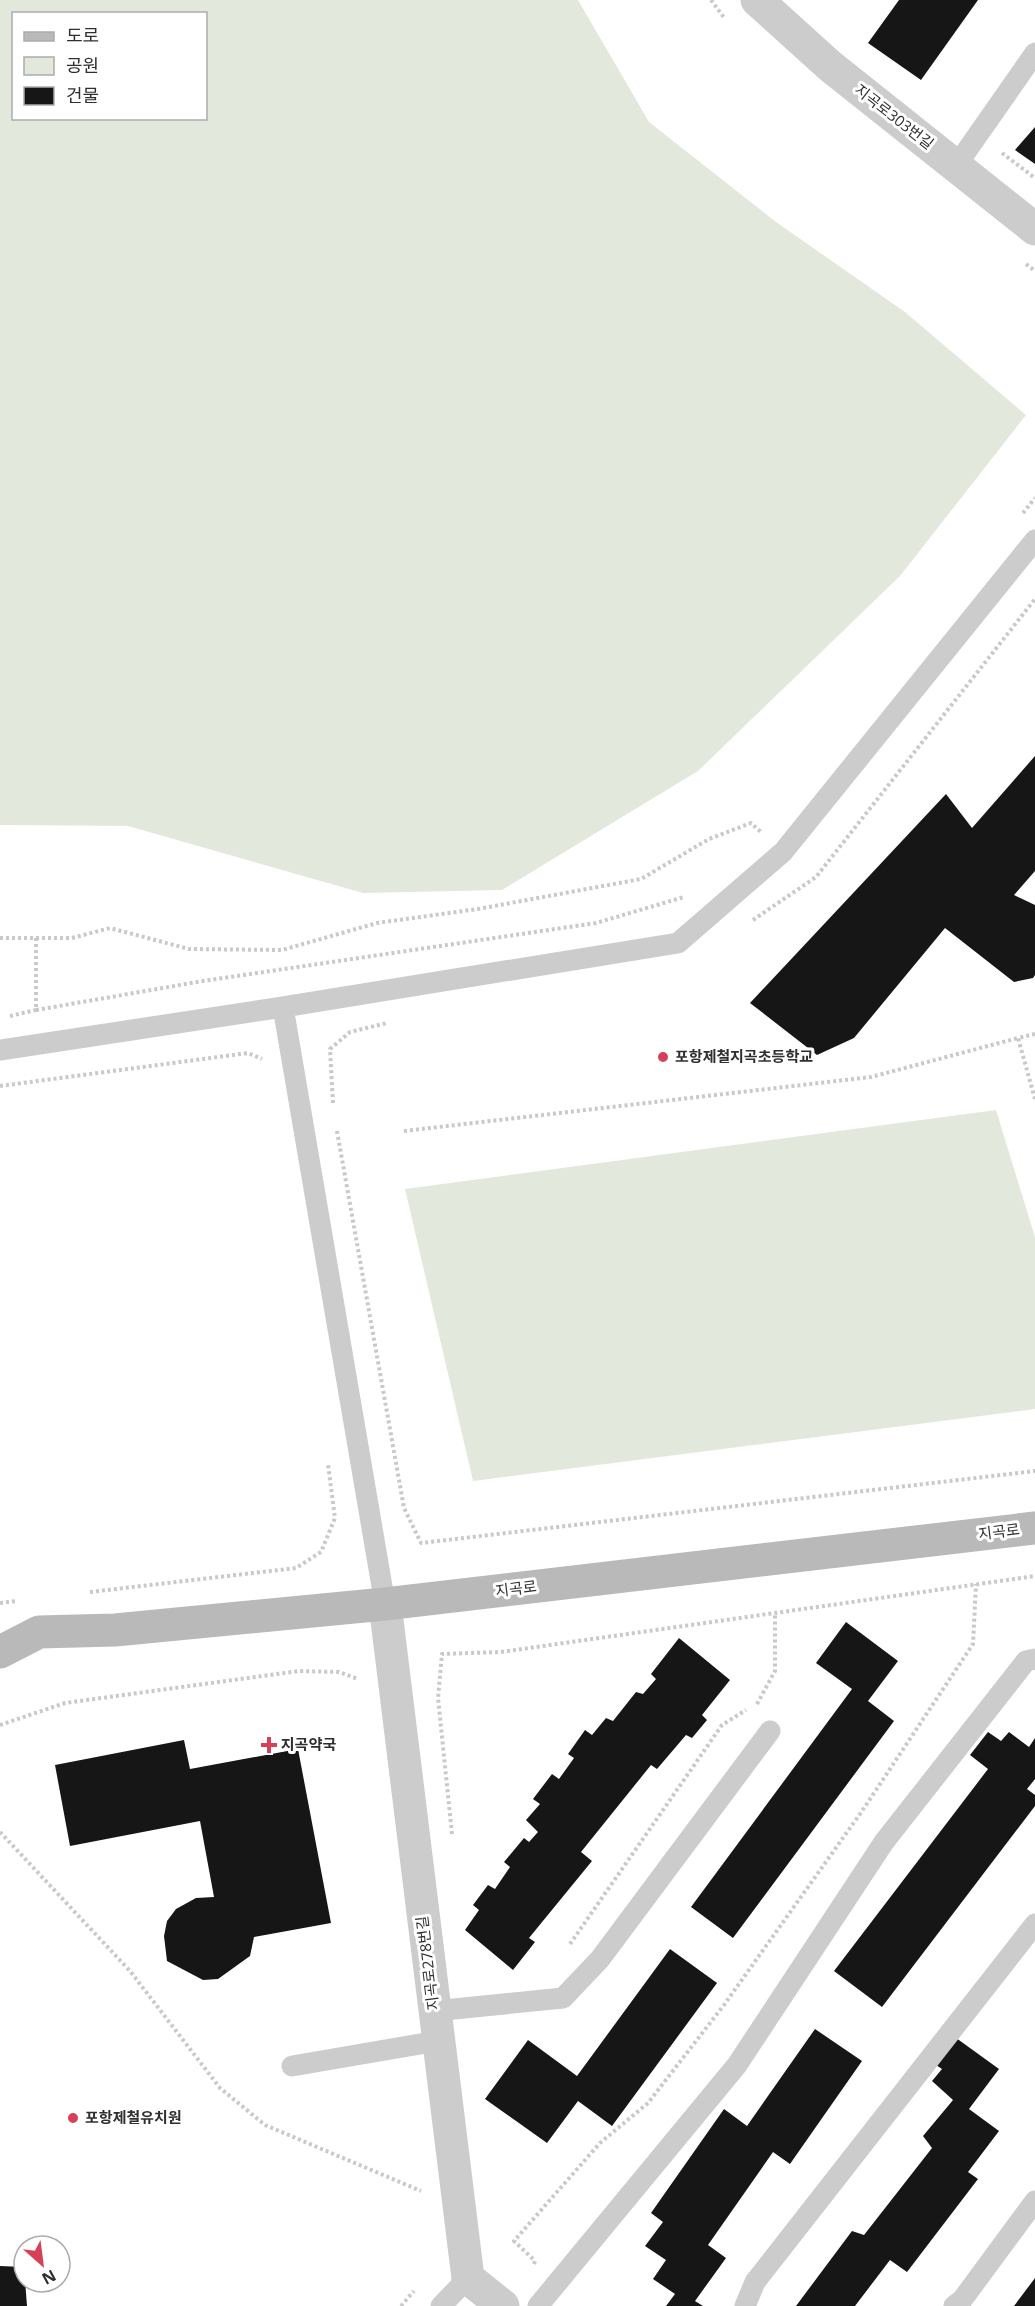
<svg xmlns="http://www.w3.org/2000/svg" width="1035" height="2306" font-family="'Open Sans','Noto Sans KR',sans-serif">
	<style>
		.green { fill: #e3e8dc; fill-rule: evenodd }
		.building { fill: #161616 }
		.lines { fill: none; stroke-linecap: round; stroke-linejoin: round }
		.path { stroke: #c9c9c9; stroke-width: 4; stroke-dasharray: 3 3; stroke-linecap: butt }
		.service { stroke: #ccc; stroke-width: 21 }
		.minor { stroke: #ccc; stroke-width: 33 }
		.secondary { stroke: #b9b9b9; stroke-width: 33 }
		.poi-dot { fill: #d74056; stroke: #fff; stroke-width: 2 }
		.labels { text-anchor: middle; stroke-width: 6; stroke-linejoin: round; paint-order: stroke }
		.street-label { font-size: 15px; fill: #2f2f2f; stroke: #fff }
		.poi-label { font-size: 15px; font-weight: bold; fill: #2f2f2f; stroke: #fff; text-anchor: start }
	</style>
	<rect width="100%" height="100%" fill="#fff"/>
	<path class="green" d="M0,0H578L649,122L776,222L905,312L1026,415L900,576L698,771L502,890L363,893L128,826L0,825ZM14,14H206V118H14Z
		M996,1110L1035,1237V1409L473,1481L405,1189Z"/>
	<path class="building" d="M899,0H978L921,80L868,43Z
		M1035,127V164L1015,150Z
		M1035,756V871L1014,895L1035,905V975L1033,978L1014,982L945,928L854,1038L817,1055L750,1003L946,794L972,828Z
		M846,1622L898,1661L868,1701L894,1721L733,1938L691,1907L852,1689L816,1663Z
		M679,1638L730,1680L702,1715L707,1720L692,1738L686,1735L657,1769L651,1765L581,1852L592,1861L529,1938L535,1942L513,1970L465,1930L479,1910L473,1905L488,1885L495,1889L510,1867L504,1862L524,1838L529,1842L538,1832L526,1820L540,1804L533,1799L552,1774L559,1779L574,1758L568,1754L585,1730L592,1735L606,1718L613,1721L636,1692L643,1694L656,1679L651,1674Z
		M988,1732L1001,1741L1009,1732L1029,1747L1035,1738V1779L1027,1789L1035,1795V1806L882,2007L834,1971L988,1769L970,1755Z
		M184,1740L190,1769L298,1749L331,1923L254,1937L250,1956L218,1979L203,1980L167,1961L164,1936L167,1921L176,1909L196,1898L214,1897L200,1821L70,1846L55,1765Z
		M670,1949L717,1983L612,2126L578,2101L547,2143L485,2099L528,2040L577,2076Z
		M815,2029L862,2061L790,2164L773,2152L708,2245L726,2258L695,2301L703,2306H666L675,2294L653,2279L666,2260L645,2246L663,2222L651,2213L724,2109L747,2126Z
		M952,2035L999,2069L969,2109L999,2131L968,2172L978,2179L907,2272L890,2260L855,2306H796L852,2231L864,2235L932,2148L923,2136L953,2100L932,2081L942,2069L930,2061Z
		M0,2266L24,2267L27,2306H0Z
		M1035,2278V2306H1014Z"/>
	<g class="lines">
		<path class="path" d="M711,0L725,19
			M1002,153L1035,178
			M1026,264L1035,271
			M1023,513L1035,498
			M753,920L816,877L1035,599
			M0,938H72L110,928L189,949L282,950L377,923L478,909L641,879L709,839L751,823L761,832
			M36,938V1010L203,981L596,923L684,897
			M10,1016L36,1010
			M1035,1034L1018,1038L1035,1099
			M0,1086L248,1053L262,1059
			M333,1103L330,1049L350,1032L387,1023
			M337,1131L404,1508L421,1543L1035,1471
			M404,1131L871,1077L1018,1038
			M90,1592L296,1568L321,1552L335,1518L328,1464
			M0,1603L17,1601
			M757,1704L775,1671V1613
			M0,1725L65,1703L299,1671L339,1672L358,1679
			M0,1832L130,1971L220,2088L265,2125L421,2191
			M452,1834L438,1698L442,1654L501,1652L1035,1576
			M570,1944L722,1725L746,1710
			M534,2264L535,2261L514,2241L600,2143L648,2103L724,2005L860,1814L973,1644L976,1584
			M401,2306L414,2291"/>
		<path class="service" d="M956,166L1035,53
			M283,1007L385,1604
			M0,1050L283,1007L678,943L783,852L1035,540
			M434,2011L563,1998L600,1959L770,1731
			M292,2066L438,2041
			M441,2306L468,2278
			M538,2306L737,2065L884,1842L1026,1661L1035,1659
			M745,2306L755,2282L1035,1924
			M954,2306L962,2300L1035,2201"/>
		<path class="minor" d="M757,0L830,66L1035,229
			M385,1604L468,2278L503,2306"/>
		<path class="secondary" d="M0,1652L39,1632L115,1630L385,1604L1035,1528"/>
	</g>
	<g class="poi-dot">
		<circle cx="663" cy="1057" r="6"/>
		<path d="M266 1736h6v6h6v6h-6v6h-6v-6h-6v-6h6z"/>
		<circle cx="73" cy="2118" r="6"/>
	</g>
	<g class="labels">
		<g class="street-label">
			<text transform="translate(894 117) rotate(38)" y="5">지곡로303번길</text>
			<text transform="translate(999 1532) rotate(-7)" y="5">지곡로</text>
			<text transform="translate(516 1589) rotate(-7)" y="5">지곡로</text>
			<text transform="translate(428 1963) rotate(-97)" y="5">지곡로278번길</text>
		</g>
		<g class="poi-label">
			<text x="675" y="1062">포항제철지곡초등학교</text>
			<text x="281" y="1750">지곡약국</text>
			<text x="85" y="2123">포항제철유치원</text>
		</g>
	</g>
	<rect x="12" y="12" width="195" height="108" fill="#ffffff" stroke="#acacac" stroke-width="1.5"/>
	<rect x="24" y="32" width="30" height="9" fill="#b9b9b9" stroke="#acacac" stroke-width="1.5"/>
	<text x="66" y="42" font-size="18" fill="#2f2f2f">도로</text>
	<rect x="24" y="57" width="30" height="18" fill="#e3e8dc" stroke="#acacac" stroke-width="1.5"/>
	<text x="66" y="72" font-size="18" fill="#2f2f2f">공원</text>
	<rect x="24" y="87" width="30" height="18" fill="#161616" stroke="#acacac" stroke-width="1.5"/>
	<text x="66" y="102" font-size="18" fill="#2f2f2f">건물</text>
	<g transform="translate(42 2264) rotate(152)"><circle r="28" fill="#ffffff" stroke="#acacac" stroke-width="1.5"/>
	<path d="M0-4.5L10 22L0 15L-10 22Z" fill="#d74056"/>
	<text y="-9" font-size="16" font-weight="bold" text-anchor="middle" fill="#2f2f2f">N</text>
	</g>
</svg>
